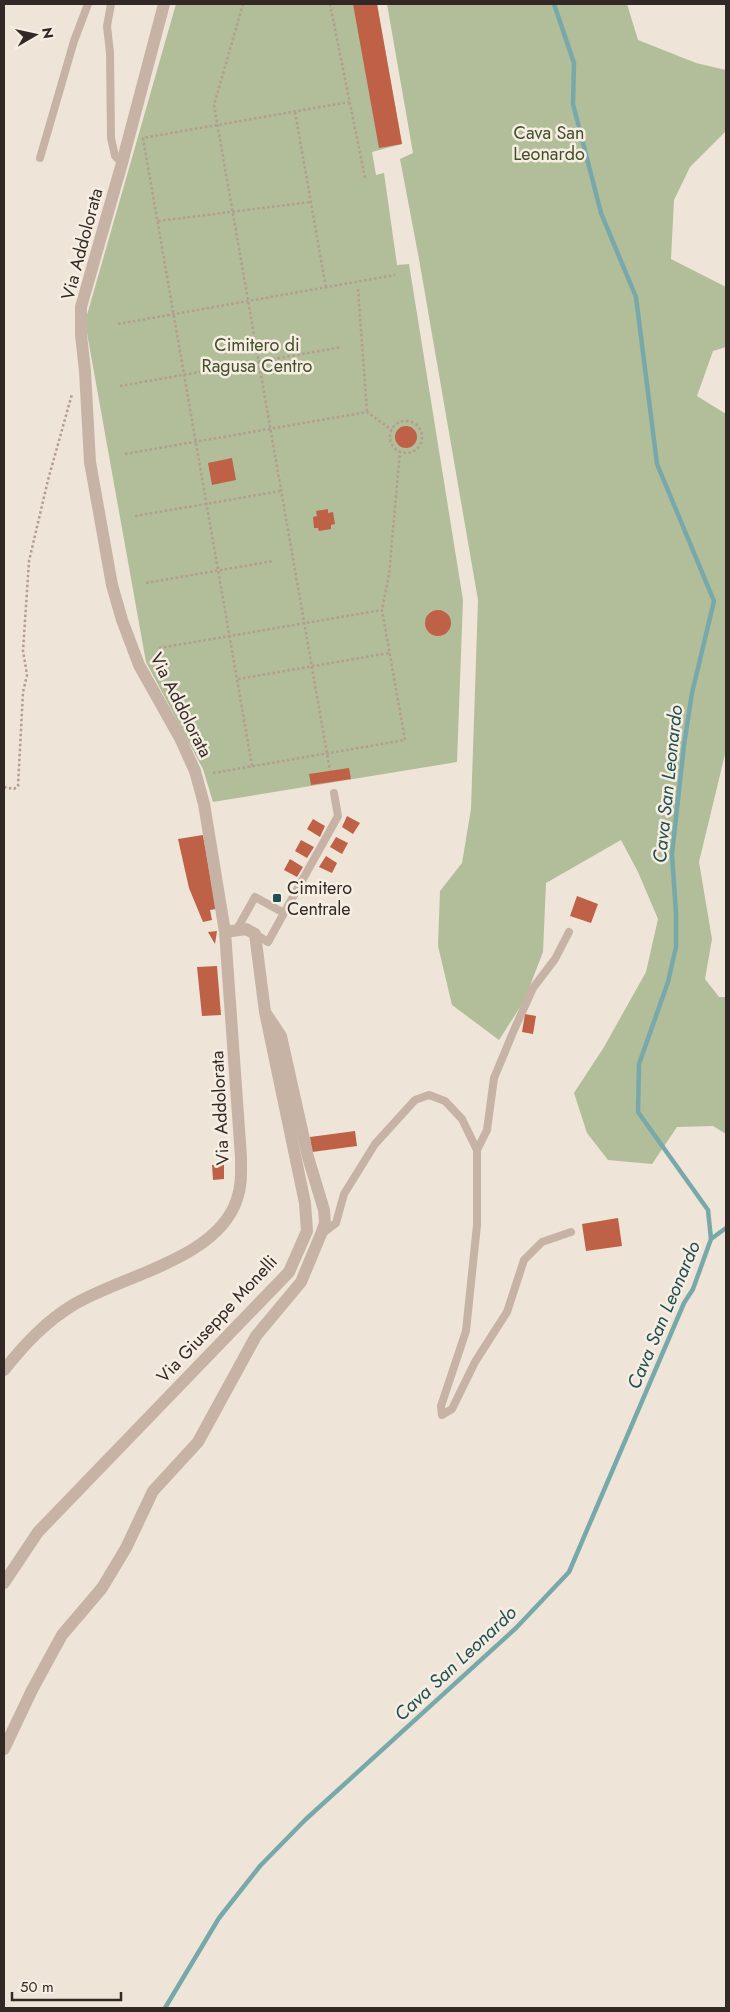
<svg xmlns="http://www.w3.org/2000/svg" width="730" height="2012" font-family="Jost,sans-serif">
	<style>
		.green { fill: #b2bd99 }
		.lines { fill: none; stroke-linecap: round; stroke-linejoin: round }
		.stream { stroke: #78a9aa; stroke-width: 4.5 }
		.building { fill: #bf6146 }
		.path { stroke: #b29d8f; stroke-width: 2.5; stroke-dasharray: 2.5 2.5; stroke-linecap: butt }
		.service { stroke: #c6b3a5; stroke-width: 8 }
		.minor { stroke: #c6b3a5; stroke-width: 12 }
		.poi-dot { fill: #1e4f51; stroke: #f7eee3; stroke-width: 2 }
		.labels { text-anchor: middle; stroke-width: 5; stroke-linejoin: round; paint-order: stroke }
		.park-label { font-size: 18px; fill: #424f2b; stroke: #f7eee3 }
		.street-label { font-size: 18px; fill: #322926; stroke: #f7eee3 }
		.poi-label { font-size: 18px; fill: #322926; stroke: #f7eee3; text-anchor: start }
		.water-label { font-size: 19px; font-style: italic; fill: #1e4f51; stroke: #f7eee3 }
	</style>
	<rect width="100%" height="100%" fill="#efe4d8"/>
	<path class="green" d="M176,4H377L402,144L372,152L376,175L384,173L397,265L409,264L463,600L457,762L213,802L203,769L146,662L85,322Z
		M387,4H627L638,40L696,63L726,70V131L690,167L674,200L671,259L726,287V347L713,351L697,396L726,414V750L699,862L712,939L705,979L719,997H726V1134L713,1126L677,1127L652,1164L608,1160L587,1133L574,1093L604,1047L646,972L658,919L638,872L621,840L546,883L543,952L524,1001L499,1040L452,1005L438,946L440,891L462,863L471,809L478,600L419,259L400,159L413,153Z"/>
	<g class="lines">
		<path class="stream" d="M711,1239L726,1228
			M165,2008L219,1918L260,1866L305,1820L516,1628L569,1572L684,1303L693,1289L711,1239L708,1210L638,1112L639,1064L668,982L676,947V914L672,854L684,745L692,693L714,601L657,464L636,297L601,213L573,104L574,63L554,4"/>
	</g>
	<path class="building" d="M353,4H377L402,144L379,148Z
		M395 437a11 11 0 1 1 22 0a11 11 0 1 1-22 0Z
		M232,458L236,480L212,485L208,463Z
		M328,509V513L333,512L335,524L331,525V529L319,531L318,528H314L313,517L317,516L316,511Z
		M425 623a13 13 0 1 1 26 0a13 13 0 1 1-26 0Z
		M349,768L351,779L311,785L309,774Z
		M347,816L360,823L353,834L342,827Z
		M313,819L325,826L320,837L307,829Z
		M203,835L216,909L210,910L212,920L203,922L189,888L178,839Z
		M336,837L348,843L342,854L330,847Z
		M301,840L314,847L307,858L295,851Z
		M326,856L337,863L332,873L319,867Z
		M290,859L303,867L297,877L284,870Z
		M577,896L598,904L591,923L570,916Z
		M217,931L215,944L208,932Z
		M217,966L221,1015L202,1016L197,967Z
		M525,1014L536,1016L533,1034L522,1032Z
		M355,1131L357,1146L312,1152L310,1137Z
		M212,1165H224V1179L213,1180Z
		M618,1218L622,1246L586,1251L582,1224Z"/>
	<g class="lines">
		<path class="path" d="M243,4L214,105L330,771
			M330,4L365,178
			M295,112L326,288
			M158,221L310,202
			M358,289L367,412
			M118,324L395,275
			M120,386L342,347
			M390 437a16 16 0 1 1 32 0a16 16 0 1 1-32 0Z
			M125,454L367,412L392,430
			M135,516L281,491
			M146,583L273,561
			M159,648L382,610
			M238,679L389,653
			M252,766L143,138L349,102
			M213,773L405,740L382,610L389,575L400,451
			M4,787L14,789L18,786L23,692L27,675L23,651L29,561L48,480L72,394"/>
		<path class="service" d="M111,4L107,26L110,53L111,138L115,156L122,163
			M40,158L74,41L88,4
			M284,913L338,816L334,793
			M237,929L255,897L284,913L268,942L255,934
			M477,1150L487,1130L494,1078L514,1030L533,988L555,959L569,932
			M323,1233L336,1223L344,1194L375,1144L415,1100L429,1095L445,1101L462,1119L477,1150V1225L466,1331L441,1406L442,1415L452,1409L475,1362L507,1312L524,1260L542,1242L571,1232"/>
		<path class="minor" d="M4,1370C24,1345 45,1322 73,1305C123,1275 218,1259 237,1199C242,1185 241,1171 241,1157L225,932L204,804L195,771L180,738L139,665L122,620L112,585L90,462L85,371L81,335V307L122,163L164,4
			M4,1583L38,1532L289,1272L307,1231L305,1203L265,1012L255,934L246,929L225,932
			M4,1749L32,1690L62,1635L102,1588L126,1548L153,1491L198,1442L256,1336L301,1282L321,1234L325,1223L324,1210L308,1157L281,1036L265,1012"/>
	</g>
	<rect class="poi-dot" x="272" y="893" width="10" height="10" rx="2.5"/>
	<g class="labels">
		<g class="park-label">
			<text x="549" y="139">Cava San<tspan x="549" dy="21">Leonardo</tspan></text>
			<text x="257" y="351">Cimitero di<tspan x="257" dy="21">Ragusa Centro</tspan></text>
		</g>
		<g class="street-label">
			<text transform="translate(82 244) rotate(-75)" y="6">Via Addolorata</text>
			<text transform="translate(181 705) rotate(63)" y="6">Via Addolorata</text>
			<text transform="translate(220 1108) rotate(-93)" y="6">Via Addolorata</text>
			<text transform="translate(217 1319) rotate(-47)" y="6">Via Giuseppe Monelli</text>
		</g>
		<g class="poi-label">
			<text x="287" y="894">Cimitero<tspan x="287" dy="21">Centrale</tspan></text>
		</g>
		<g class="water-label">
			<text transform="translate(667 784) rotate(-84)" y="7">Cava San Leonardo</text>
			<text transform="translate(663 1315) rotate(-67)" y="7">Cava San Leonardo</text>
			<text transform="translate(455 1663) rotate(-43)" y="7">Cava San Leonardo</text>
		</g>
	</g>
	<rect width="730" height="2012" fill="none" stroke="#322926" stroke-width="10"/>
	<g transform="translate(35 35) rotate(81)" stroke="#f7eee3" stroke-width="4" paint-order="stroke">
	<path d="M0-4L9 19L0 12L-9 19Z" fill="#322926"/>
	<text y="-8" font-size="14" font-weight="bold" text-anchor="middle" fill="#322926">N</text>
	</g>
	<path d="M12 1992v8h109v-8" fill="none" stroke="#322926" stroke-width="2.5"/>
	<text x="20" y="1992" font-size="15" fill="#322926" stroke="#f7eee3" stroke-width="4" paint-order="stroke">50 m</text>
</svg>
